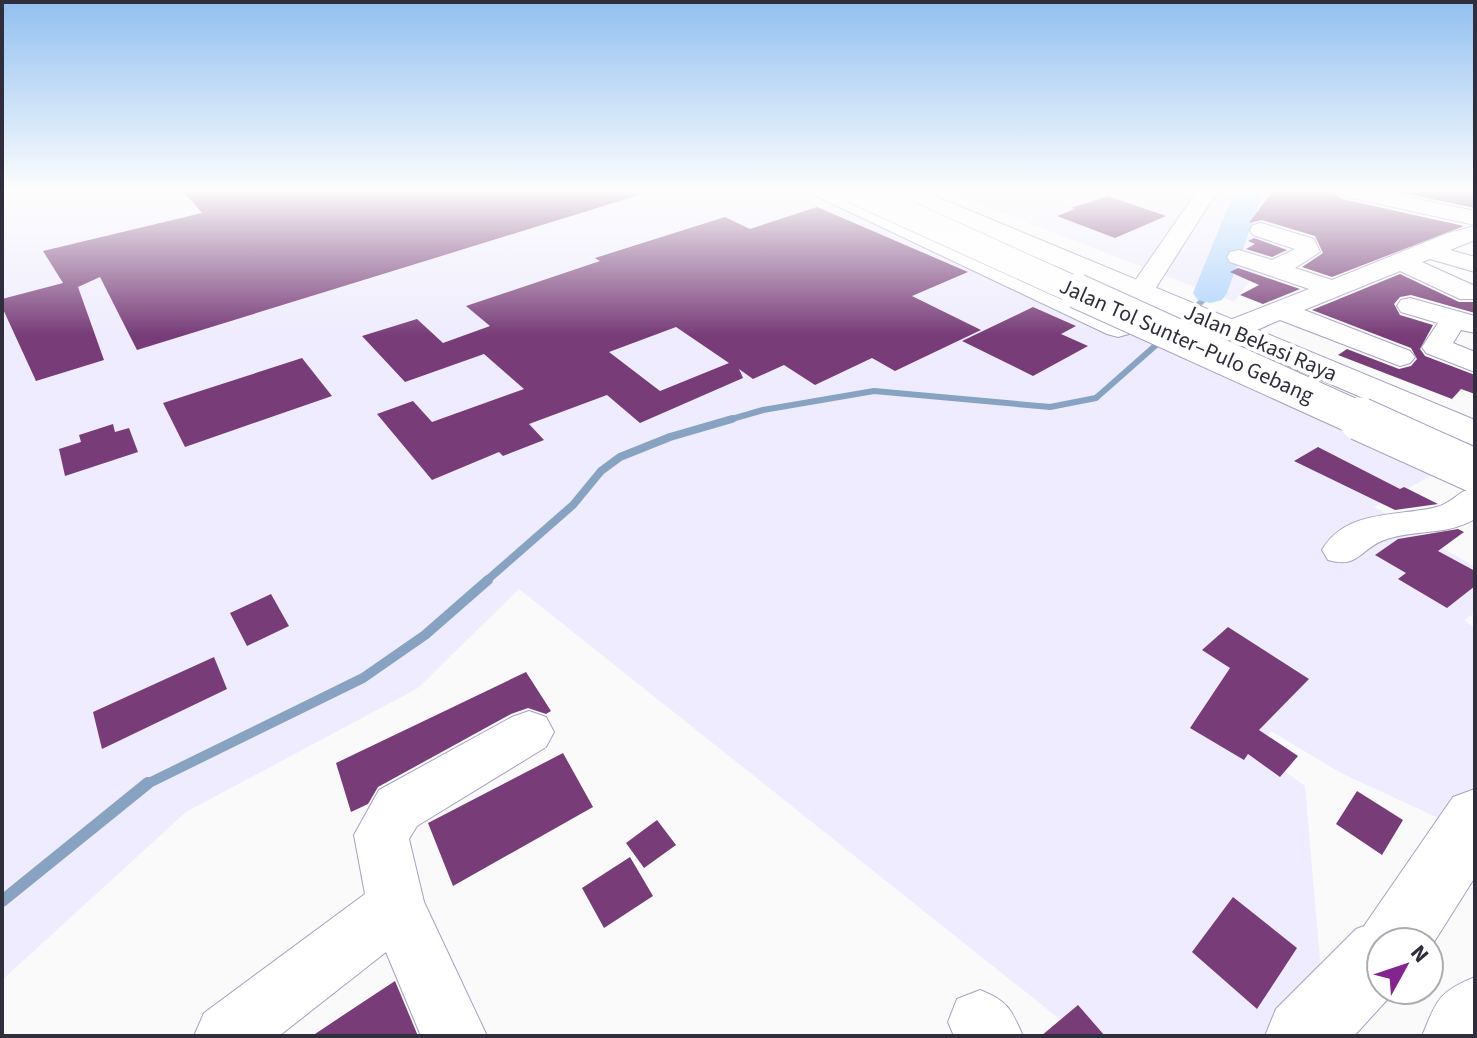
<svg xmlns="http://www.w3.org/2000/svg" width="1477" height="1038" font-family="'Source Sans 3',sans-serif">
	<style>
		.built { fill: #eeecfe }
		.lines { fill: none; stroke-linecap: round; stroke-linejoin: round }
		.stream-far3 { stroke: #88a2c2; stroke-width: 6 }
		.stream-far2 { stroke: #88a2c2; stroke-width: 8 }
		.stream-far1 { stroke: #88a2c2; stroke-width: 10 }
		.stream { stroke: #88a2c2; stroke-width: 12 }
		.river { fill: #aed3fc; fill-rule: evenodd }
		.building { fill: #783d79; fill-rule: evenodd }
		.minor-casing { stroke: #a5a1c2; stroke-width: 2 }
		.major-casing { stroke: #a5a1c2; stroke-width: 2 }
		.highway-casing { stroke: #a5a1c2; stroke-width: 2 }
		.minor { fill: #fff; fill-rule: evenodd }
		.major { fill: #fff; fill-rule: evenodd }
		.highway { fill: #fff; fill-rule: evenodd }
		.highway-bridge-far2-casing { stroke: #a5a1c2; stroke-width: 28; stroke-linecap: butt }
		.highway-bridge-far1-casing { stroke: #a5a1c2; stroke-width: 36; stroke-linecap: butt }
		.highway-bridge-casing { stroke: #a5a1c2; stroke-width: 45; stroke-linecap: butt }
		.highway-bridge-far2 { stroke: #fff; stroke-width: 27 }
		.highway-bridge-far1 { stroke: #fff; stroke-width: 34 }
		.highway-bridge { stroke: #fff; stroke-width: 43 }
		.labels { text-anchor: middle; stroke-width: 8; stroke-linejoin: round; paint-order: stroke }
		.far-street-label { font-size: 22px; fill: #302e3c; stroke: #fff }
	</style>
	<rect width="100%" height="100%" fill="#fafafa"/>
	<path class="built" d="M2,190H823L1438,472L1374,507L1475,567V613L1464,620L1475,628V835L1341,773L1271,731L1256,751L1305,786L1324,1006L1292,1036H1081L519,589L418,688L186,812L2,980Z
		M942,190H1295L1266,260L1234,302Z"/>
	<g class="lines">
		<path class="stream-far3" d="M1191,312L1210,293
			M725,421L763,410L874,391L1050,407L1096,398L1164,338"/>
		<path class="stream-far2" d="M485,582L573,505L601,471L620,457L670,437L732,419"/>
		<path class="stream-far1" d="M145,785L363,678L425,635L488,580"/>
		<path class="stream" d="M2,901L148,783"/>
		<path class="river" d="M1235,190H1264L1227,293L1222,300L1210,303L1198,300L1193,293Z"/>
	</g>
	<path class="building" d="M182,190H281L285,193L298,190H638L639,195L137,350L100,277L78,287L104,360L36,381L2,307V299L63,283L43,251L202,213Z
		M1273,190H1330L1342,199L1464,226L1332,277L1302,267L1323,253L1315,236L1262,220L1249,223Z
		M1388,190H1475V208Z
		M1108,196L1166,216L1115,238L1057,216L1075,209L1071,208Z
		M817,207L968,272L912,296L981,330L895,371L872,358L815,385L784,365L753,379L739,369L743,378L640,423L607,395L529,424L544,440L503,456L499,452L432,480L377,414L413,401L432,422L524,389L484,354L405,382L362,336L417,319L443,343L490,326L466,306L600,261L595,258L725,217L750,229ZM676,327L729,363L660,391L609,352Z
		M1254,238L1287,250L1272,257L1246,249L1255,244L1248,241Z
		M1238,268L1300,289L1263,304L1240,295L1259,285L1230,272Z
		M1400,274L1459,302H1475V313L1411,295L1400,297L1394,304L1400,315L1433,325L1420,349L1425,356L1475,375V394L1461,389L1452,399L1338,355L1347,349L1399,369L1411,366L1417,359L1411,348L1312,310Z
		M1033,307L1076,326L1061,334L1088,346L1033,376L962,341Z
		M302,358L332,396L185,447L163,403Z
		M113,424L115,432L129,428L138,452L65,476L59,449L81,442L79,435Z
		M1318,447L1400,489L1404,487L1438,504L1395,510L1294,461Z
		M1458,529L1464,532L1438,551L1475,571V586L1447,608L1398,579L1406,573L1375,555L1398,539Z
		M271,594L289,626L247,646L230,613Z
		M1228,627L1309,679L1259,730L1298,756L1280,777L1248,754L1244,760L1190,728L1230,668L1202,650Z
		M214,657L227,689L102,749L93,712Z
		M526,672L551,711L546,714L528,708L511,714L378,787L368,804L351,812L336,763Z
		M563,753L593,807L453,886L428,823Z
		M1357,791L1403,820L1382,855L1336,824Z
		M657,820L676,845L644,868L626,843Z
		M630,857L653,896L604,928L582,888Z
		M1233,897L1297,948L1257,1009L1192,952Z
		M395,981L418,1036H312L351,1010Z
		M1078,1005L1105,1036H1041Z"/>
	<g class="lines">
		<defs>
			<path id="minor" d="M1198,190H1218L1150,297L1111,315H1091L1087,309L1091,303L1132,285Z
				M1333,190H1373L1475,211V225L1343,196Z
				M1261,223L1314,239L1320,252L1295,268L1332,280L1448,233L1475,226V240L1450,250L1475,257V272L1430,259L1422,262L1475,286V299H1460L1400,271L1304,310L1410,351L1415,357L1410,363L1400,366L1280,320C1262,327 1242,340 1222,335L1218,329L1222,323L1309,289L1230,262L1227,257L1230,252L1239,250L1272,260L1295,249L1253,235L1250,230L1253,225Z
				M1410,298L1475,316V333L1461,330L1453,343L1475,352V372L1426,353L1422,347L1438,323L1401,312L1397,306L1401,300Z
				M1475,486V519C1447,536 1413,529 1384,540C1359,550 1358,569 1328,560L1322,550C1346,509 1397,517 1437,507C1452,503 1460,490 1475,486Z
				M529,711L546,717L554,732L546,747L417,826L409,839L424,902L487,1036H421L386,952L279,1036H194L204,1013L365,894L354,835L379,790L512,717Z
				M980,990C1008,1001 1011,1009 1023,1036H954L948,1022L957,999Z"/>
			<path id="major" d="M1475,789V877L1429,950V942H1381V990H1396L1354,1036H1265L1276,1009L1356,929L1364,926L1453,797Z
				M1475,977V1036H1422C1437,1000 1438,992 1475,977Z"/>
			<path id="highway" d="M811,190H843L1129,320L1134,327L1129,334L1118,337L1107,334L814,195Z
				M887,190H920L1475,420V446L890,195Z"/>
		</defs>
		<use href="#minor" class="minor-casing"/>
		<use href="#major" class="major-casing"/>
		<use href="#highway" class="highway-casing"/>
		<use href="#minor" class="minor"/>
		<use href="#major" class="major"/>
		<use href="#highway" class="highway"/>
		<defs>
			<path id="highway-bridge-far2" d="M854,190L1081,293"/>
			<path id="highway-bridge-far1" d="M1077,291L1364,421"/>
			<path id="highway-bridge" d="M1360,419L1475,471"/>
		</defs>
		<use href="#highway-bridge-far2" class="highway-bridge-far2-casing"/>
		<use href="#highway-bridge-far1" class="highway-bridge-far1-casing"/>
		<use href="#highway-bridge" class="highway-bridge-casing"/>
		<use href="#highway-bridge-far2" class="highway-bridge-far2"/>
		<use href="#highway-bridge-far1" class="highway-bridge-far1"/>
		<use href="#highway-bridge" class="highway-bridge"/>
	</g>
	<linearGradient id="sky" x2="0" y2="1"><stop stop-color="#91c0f0"/><stop offset="0.57" stop-color="#fdfdfd"/><stop offset="1" stop-color="#fdfdfd" stop-opacity="0"/></linearGradient>
	<rect width="1477" height="335" fill="url(#sky)"/>
	<g class="labels">
		<g class="far-street-label">
			<text transform="translate(1187 340) rotate(24)" y="8">Jalan Tol Sunter–Pulo Gebang</text>
			<text transform="translate(1261 342) rotate(23)" y="8">Jalan Bekasi Raya</text>
		</g>
	</g>
	<rect width="1477" height="1038" fill="none" stroke="#302e3c" stroke-width="8"/>
	<g transform="translate(1405 966) rotate(50)"><circle r="38" fill="#ffffff" stroke="#acabb1" stroke-width="2"/>
	<path d="M0-6L14 30L0 20L-14 30Z" fill="#84248e"/>
	<text y="-12" font-size="22" font-weight="bold" text-anchor="middle" fill="#302e3c">N</text>
	</g>
</svg>
